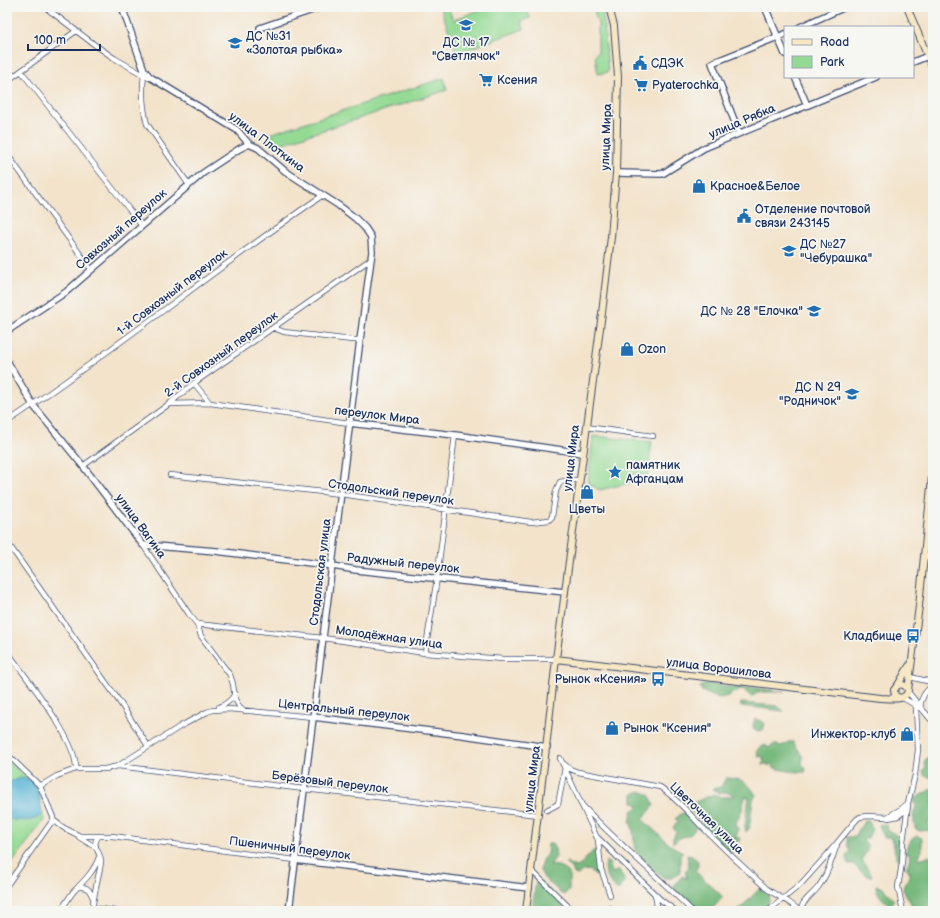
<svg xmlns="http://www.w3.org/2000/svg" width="940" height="918" font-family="'Balsamiq Sans',sans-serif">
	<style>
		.green { fill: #95da94; stroke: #588479 }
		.forest { fill: #78ba7e; stroke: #4a746e }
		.water { fill: #57b4d5; stroke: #39729a }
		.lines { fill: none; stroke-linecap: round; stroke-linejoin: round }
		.minor-casing { stroke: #3b4a6e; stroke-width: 6 }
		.tertiary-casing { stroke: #3b4a6e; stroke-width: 8 }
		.secondary-casing { stroke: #3b4a6e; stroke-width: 8 }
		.minor { stroke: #fff; stroke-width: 4.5 }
		.tertiary { stroke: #fff; stroke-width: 5.5 }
		.secondary { stroke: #f7e8c3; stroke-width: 6 }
		.labels { text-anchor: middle; stroke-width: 3.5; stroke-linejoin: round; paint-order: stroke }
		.poi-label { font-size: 12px; fill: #1b2f5e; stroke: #f6f6f2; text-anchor: start }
		.street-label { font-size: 12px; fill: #1b2f5e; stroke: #f6f6f2 }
	</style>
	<rect width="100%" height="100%" fill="#f6f6f2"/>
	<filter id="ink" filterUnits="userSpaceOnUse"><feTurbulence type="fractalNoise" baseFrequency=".025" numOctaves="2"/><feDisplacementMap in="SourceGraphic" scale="8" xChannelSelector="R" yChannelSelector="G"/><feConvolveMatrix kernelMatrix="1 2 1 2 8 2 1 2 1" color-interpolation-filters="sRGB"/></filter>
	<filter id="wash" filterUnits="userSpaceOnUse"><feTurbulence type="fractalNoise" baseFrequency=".012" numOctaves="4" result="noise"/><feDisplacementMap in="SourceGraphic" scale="16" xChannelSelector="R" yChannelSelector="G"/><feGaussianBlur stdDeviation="0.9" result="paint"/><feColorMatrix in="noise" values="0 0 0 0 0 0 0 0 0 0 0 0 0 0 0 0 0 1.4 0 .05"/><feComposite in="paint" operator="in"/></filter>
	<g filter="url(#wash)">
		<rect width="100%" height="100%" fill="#f3e3cb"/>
		<path class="green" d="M440,7H448L453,20L487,7H526L530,18L521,21L524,29L457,53Z
			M593,7H601L604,22L608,72L598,74L595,55L598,51V24Z
			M444,78L447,90L274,146L269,134Z
			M593,436L652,442L647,479L599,490L588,483Z
			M7,760L37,786L44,820L7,870Z"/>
		<path class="forest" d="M707,683C718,684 728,687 739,687C754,688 769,689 785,692H759L751,697L743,689C738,689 735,692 731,694C720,701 713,697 702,691L700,687Z
			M741,703L777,706L784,711L740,706Z
			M755,719L759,720L765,724L763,730L759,731L754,730L753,725Z
			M788,742H793L803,757L802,764L806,770L805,772C794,772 783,771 772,767L773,763L770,765H767L766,763L764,765L762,764L764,761L762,756L758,757L757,750L760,747L766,745L768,748L775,744C781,747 783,746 788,742Z
			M932,757L933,758V778L925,776L923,772L926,767L924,762L927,758Z
			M726,778C742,779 747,781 756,795L753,800L749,829L746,832L745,827L749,797H745L742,810L735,825L738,828L737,835L734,837L740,838C739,843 735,845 733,851L730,852L711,834L688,807L693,803L714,794L721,797L735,796L726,792L719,793L713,789L721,787Z
			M931,789L933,792V820L927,822L930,825H933V827L930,830L919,831L915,828L913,815L916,807L914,799Z
			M641,791L650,795L654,805L650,811L642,819L670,845L683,852L680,855V872L671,878H664L643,862L635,850L633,830L630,822L632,811L637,808L638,805L633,802V794Z
			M682,813L686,814L696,827C691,835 691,835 682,837C679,838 676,841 673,843V838L676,832L673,827L680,821L675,819Z
			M864,821H869L872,829L868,838L863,839C871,849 867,850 862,859C864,866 869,869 872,876H867L858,869L854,864H848L846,856L850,852L847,844V837H855Z
			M884,824L887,826L888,831C902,834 899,846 901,858L899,860C892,853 896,845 891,837H884L879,825Z
			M917,836L922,838V850L918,859L929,856L933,859V911H913L911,903L903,890L904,885L909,878V871L906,868L909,861L910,854H904L911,840Z
			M548,844H552L555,849L556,857L550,865L559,866L569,873V891L563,895L544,878L540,870L542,860L547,854Z
			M597,849L598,875L595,876L590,870L582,871L578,875L574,874L573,870L566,864V862L573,866L578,867L593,851Z
			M687,855L692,856L698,861V866L695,871L723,897L710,911H697V908L691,909L689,904V901L680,895L673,887L682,876L687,878L685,871L689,867Z
			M606,861L610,864L612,873L619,870L625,881L618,890C609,883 603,873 606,861Z
			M536,880L542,882L566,910V911H532Z
			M876,885L883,888L894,900L890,905C883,900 876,894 876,885Z
			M761,889L770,896L766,911H735L742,907L757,891Z"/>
		<path class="water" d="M20,778C23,778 27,779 30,780C40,786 41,804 42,814C33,824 19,820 7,819V783Z"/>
	</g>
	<g filter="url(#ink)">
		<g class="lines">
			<defs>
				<path id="minor" d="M45,7L95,45L114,58L149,78
					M21,71L142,226
					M144,74C142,90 143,109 147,124L189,185
					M7,81L76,31
					M7,154L91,269
					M274,328L284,332L352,340H360
					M194,383L210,403
					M169,404L210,403L349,423
					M7,422C115,350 216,268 323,195
					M586,427L653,436
					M83,466L169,404L194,383L371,259
					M170,475L341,494L531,522L549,520L552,517L556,491L560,482L570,480H579
					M7,542L119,701L148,746
					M143,545L189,614L197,624L201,636L230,675L233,684L235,699L240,708L244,711
					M925,554L933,562
					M197,624L323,638L425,653L503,659H556
					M7,651C25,677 77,739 76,769
					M425,653L437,578L455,435
					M910,677L927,681L933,680
					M908,692L933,722
					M903,698L915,705
					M219,707C225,705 233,699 235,693
					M920,708C921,697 925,692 933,685
					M7,754L40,786L53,817V820L7,885
					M560,758L598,840L601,869L610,895
					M564,764L570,769L578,772L660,787C676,798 688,812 701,826C722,847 744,868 766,888C777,897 790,900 799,911
					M118,766L304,789L539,815
					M40,786L57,776L76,769H105L118,766L181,726L207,712L213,710L229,709L313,717
					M581,804C616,842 656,874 692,911
					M547,810L558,804L565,768
					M888,818L898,816L906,810
					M53,820L64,828L80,836H112L295,860
					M79,837L95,847
					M598,838L661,900L676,911
					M531,870L573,911
					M79,887C88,886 90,891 93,898
					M93,908L115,911
					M60,911C65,905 70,895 75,890C84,881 95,870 99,857
					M92,911C93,901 95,892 97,882C98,875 101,868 101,860C100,851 91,846 98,837
					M610,911L611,908
					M652,911L657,905L655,895
					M768,911L800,885L827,855L857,819L860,817L868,816L887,817L901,809L908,803L915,775L918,750L916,707L914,704
					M801,911C801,901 814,894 819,886C829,873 831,860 837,845
					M903,911L898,887L902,863L903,842L908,805"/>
				<path id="tertiary" d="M122,7L144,70L150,77L237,130L249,144L258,148L285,171L338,205L355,218L365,228L371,237L372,252L360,340L289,911
					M765,7L785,54
					M800,27L845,7
					M260,28L321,7
					M913,62L928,56
					M795,77L807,105
					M739,133L712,63L785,34
					M616,173L662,174L704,148L876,77
					M7,331L66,292L203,173L239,149L249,144
					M7,361L33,405L83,466L143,545L216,551L327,565L356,570L565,592
					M349,423L455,435L583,453
					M313,717L463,735L547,747
					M295,860L529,888"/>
				<path id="secondary" d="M907,7L933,69
					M556,659L880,698C889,698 907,702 908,690C906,685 901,683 897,686L894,690L895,696L901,698
					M898,685L909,666
					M908,690L919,606L933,467
					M526,911L545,757L556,659L602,313L611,237L616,173L618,77L614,26L609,7"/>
			</defs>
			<use href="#minor" class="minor-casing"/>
			<use href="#tertiary" class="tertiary-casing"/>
			<use href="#secondary" class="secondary-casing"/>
			<use href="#minor" class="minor"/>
			<use href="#tertiary" class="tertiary"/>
			<use href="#secondary" class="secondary"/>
		</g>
	</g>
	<defs>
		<symbol id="school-bare" viewBox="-9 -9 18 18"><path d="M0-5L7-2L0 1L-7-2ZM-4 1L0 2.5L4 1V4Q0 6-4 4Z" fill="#1f6fb2" stroke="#f6f6f2" stroke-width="2.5" paint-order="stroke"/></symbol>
		<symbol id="civic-bare" viewBox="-9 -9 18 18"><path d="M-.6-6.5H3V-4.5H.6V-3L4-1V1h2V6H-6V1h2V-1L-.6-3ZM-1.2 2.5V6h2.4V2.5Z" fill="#1f6fb2" stroke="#f6f6f2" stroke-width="2.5" paint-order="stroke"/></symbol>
		<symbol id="supermarket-bare" viewBox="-9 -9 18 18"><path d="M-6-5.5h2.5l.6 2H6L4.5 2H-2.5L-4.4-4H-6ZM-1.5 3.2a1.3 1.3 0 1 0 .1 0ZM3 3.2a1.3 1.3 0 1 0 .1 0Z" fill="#1f6fb2" stroke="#f6f6f2" stroke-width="2.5" paint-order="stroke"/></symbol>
		<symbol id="shop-bare" viewBox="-9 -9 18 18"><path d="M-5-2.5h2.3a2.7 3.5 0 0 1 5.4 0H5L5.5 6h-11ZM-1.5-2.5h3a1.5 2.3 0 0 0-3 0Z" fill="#1f6fb2" stroke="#f6f6f2" stroke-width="2.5" paint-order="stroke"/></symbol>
		<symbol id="sight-bare" viewBox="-9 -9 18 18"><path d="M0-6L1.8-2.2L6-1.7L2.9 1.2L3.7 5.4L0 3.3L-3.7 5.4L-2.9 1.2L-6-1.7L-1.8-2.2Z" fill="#1f6fb2" stroke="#f6f6f2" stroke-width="2.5" paint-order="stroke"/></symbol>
		<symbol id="bus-bare" viewBox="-9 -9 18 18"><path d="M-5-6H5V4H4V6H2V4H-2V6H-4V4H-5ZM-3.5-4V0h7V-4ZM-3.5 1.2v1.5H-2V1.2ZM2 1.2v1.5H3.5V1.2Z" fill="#1f6fb2" stroke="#f6f6f2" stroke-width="2.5" paint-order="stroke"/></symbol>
	</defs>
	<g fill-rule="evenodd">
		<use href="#school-bare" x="456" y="15" width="20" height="20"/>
		<use href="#school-bare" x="225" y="33" width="20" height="20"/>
		<use href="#civic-bare" x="630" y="53" width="20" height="20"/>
		<use href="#supermarket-bare" x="476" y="70" width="20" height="20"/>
		<use href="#supermarket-bare" x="631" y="75" width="20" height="20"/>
		<use href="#shop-bare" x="689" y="176" width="20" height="20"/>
		<use href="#civic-bare" x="734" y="206" width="20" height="20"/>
		<use href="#school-bare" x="779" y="241" width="20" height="20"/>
		<use href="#school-bare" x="804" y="301" width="20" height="20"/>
		<use href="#shop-bare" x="617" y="339" width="20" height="20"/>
		<use href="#school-bare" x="842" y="384" width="20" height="20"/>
		<use href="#sight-bare" x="605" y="462" width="20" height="20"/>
		<use href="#shop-bare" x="577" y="482" width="20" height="20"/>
		<use href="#bus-bare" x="903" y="626" width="20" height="20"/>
		<use href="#bus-bare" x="648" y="669" width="20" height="20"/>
		<use href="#shop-bare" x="602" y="718" width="20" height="20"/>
		<use href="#shop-bare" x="897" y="724" width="20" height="20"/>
	</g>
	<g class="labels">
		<g class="poi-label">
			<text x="246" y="40">ДС №31<tspan x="246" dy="14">«Золотая рыбка»</tspan></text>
			<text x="466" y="46" text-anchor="middle">ДС № 17<tspan x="466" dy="14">"Светлячок"</tspan></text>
			<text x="651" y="67">СДЭК</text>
			<text x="497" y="84">Ксения</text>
			<text x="652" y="89">Pyaterochka</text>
			<text x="710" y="190">Красное&amp;Белое</text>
			<text x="755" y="213">Отделение почтовой<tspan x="755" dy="14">связи 243145</tspan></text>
			<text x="800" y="248">ДС №27<tspan x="800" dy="14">"Чебурашка"</tspan></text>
			<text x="803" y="315" text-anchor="end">ДС № 28 "Елочка"</text>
			<text x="638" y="353">Ozon</text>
			<text x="841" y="391" text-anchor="end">ДС N 29<tspan x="841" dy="14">"Родничок"</tspan></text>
			<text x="626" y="469">памятник<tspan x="626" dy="14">Афганцам</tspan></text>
			<text x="587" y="513" text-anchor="middle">Цветы</text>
			<text x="902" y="640" text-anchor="end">Кладбище</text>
			<text x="647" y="683" text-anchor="end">Рынок «Ксения»</text>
			<text x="623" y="732">Рынок "Ксения"</text>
			<text x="896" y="738" text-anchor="end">Инжектор-клуб</text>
		</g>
		<g class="street-label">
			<text transform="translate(742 121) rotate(-23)" y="4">улица Рябка</text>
			<text transform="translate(606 137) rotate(-88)" y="4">улица Мира</text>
			<text transform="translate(267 142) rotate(37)" y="4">улица Плоткина</text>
			<text transform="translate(121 229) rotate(-41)" y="4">Совхозный переулок</text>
			<text transform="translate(172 292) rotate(-37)" y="4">1-й Совхозный переулок</text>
			<text transform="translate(221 354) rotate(-36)" y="4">2-й Совхозный переулок</text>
			<text transform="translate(377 415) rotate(7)" y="4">переулок Мира</text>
			<text transform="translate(571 458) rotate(-83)" y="4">улица Мира</text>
			<text transform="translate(391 492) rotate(8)" y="4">Стодольский переулок</text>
			<text transform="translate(141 526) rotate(54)" y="4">улица Вагина</text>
			<text transform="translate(403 563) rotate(6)" y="4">Радужный переулок</text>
			<text transform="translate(320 572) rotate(-83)" y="4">Стодольская улица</text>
			<text transform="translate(389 637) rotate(8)" y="4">Молодёжная улица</text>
			<text transform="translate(719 668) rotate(7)" y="4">улица Ворошилова</text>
			<text transform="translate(344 710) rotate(6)" y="4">Центральный переулок</text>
			<text transform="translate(532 779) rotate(-83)" y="4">улица Мира</text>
			<text transform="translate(330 782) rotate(7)" y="4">Берёзовый переулок</text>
			<text transform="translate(707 818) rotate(44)" y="4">Цветочная улица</text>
			<text transform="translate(290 848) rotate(7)" y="4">Пшеничный переулок</text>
		</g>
	</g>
	<rect width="940" height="918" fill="none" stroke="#f6f6f2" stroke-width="24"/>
	<rect x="784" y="26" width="130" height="52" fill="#f6f6f2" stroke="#9ea6b7"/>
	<rect x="792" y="39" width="20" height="6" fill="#f7e8c3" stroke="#9ea6b7"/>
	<text x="820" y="46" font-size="12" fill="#1b2f5e">Road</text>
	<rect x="792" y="56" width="20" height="12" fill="#95da94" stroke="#9ea6b7"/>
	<text x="820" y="66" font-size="12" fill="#1b2f5e">Park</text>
	<path d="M28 44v6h72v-6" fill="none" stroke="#1b2f5e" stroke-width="2"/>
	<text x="34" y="44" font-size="12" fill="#1b2f5e" stroke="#f6f6f2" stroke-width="3" paint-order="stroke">100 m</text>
</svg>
